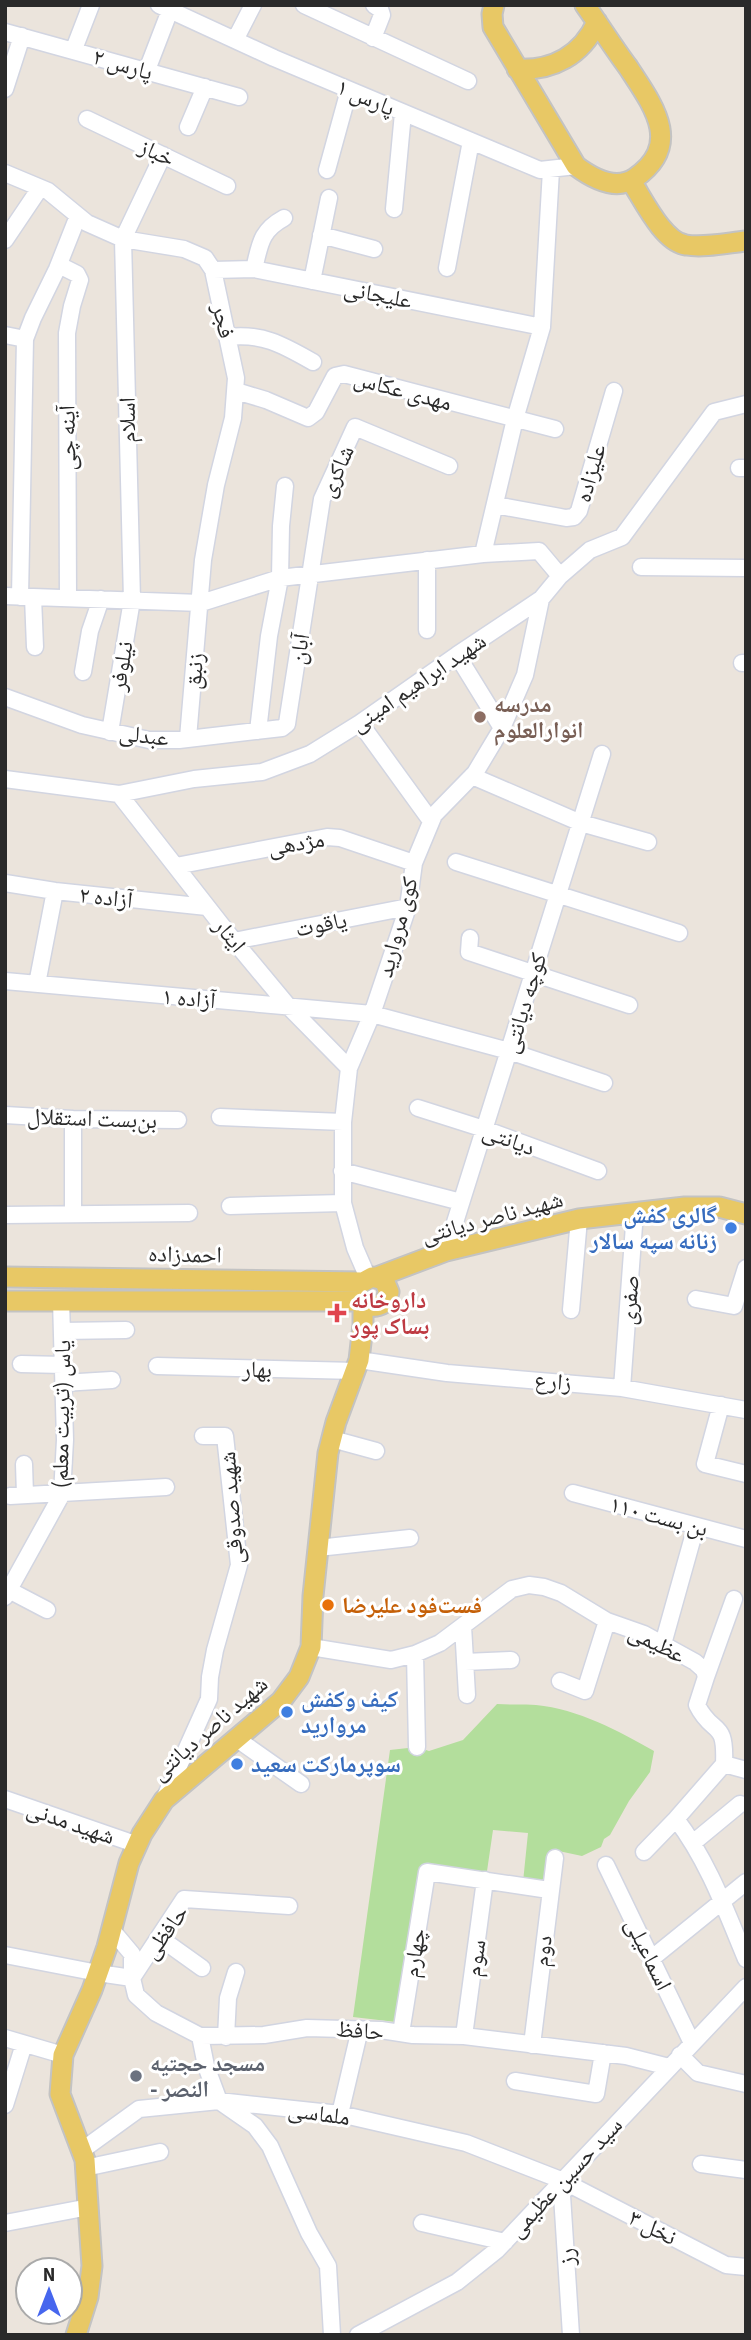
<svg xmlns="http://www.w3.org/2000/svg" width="751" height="2340" font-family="'Source Sans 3','Noto Naskh Arabic',sans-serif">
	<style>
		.green { fill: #b3de9c }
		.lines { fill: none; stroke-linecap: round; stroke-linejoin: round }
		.minor-casing { stroke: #d2d5e1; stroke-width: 19 }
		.major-casing { stroke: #c3c3c3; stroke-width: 23 }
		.minor { stroke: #fff; stroke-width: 16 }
		.major { stroke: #e8c865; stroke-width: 19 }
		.education-dot { fill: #8d6e63; stroke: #fff; stroke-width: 2.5 }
		.shop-dot { fill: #3f7fe0; stroke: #fff; stroke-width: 2.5 }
		.health-dot { fill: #e0444e; stroke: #fff; stroke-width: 2.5 }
		.food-dot { fill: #e8710a; stroke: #fff; stroke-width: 2.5 }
		.worship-dot { fill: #6b7280; stroke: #fff; stroke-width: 2.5 }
		.labels { text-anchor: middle; stroke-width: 6; stroke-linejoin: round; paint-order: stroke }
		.street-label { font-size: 23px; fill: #2a2a2a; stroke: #fff }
		.education-label { font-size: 23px; font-weight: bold; fill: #785e54; stroke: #fff; text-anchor: start }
		.shop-label { font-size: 23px; font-weight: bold; fill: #366cbe; stroke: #fff; text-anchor: start }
		.health-label { font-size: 23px; font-weight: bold; fill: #be3a42; stroke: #fff; text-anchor: start }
		.food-label { font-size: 23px; font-weight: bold; fill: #c56008; stroke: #fff; text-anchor: start }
		.worship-label { font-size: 23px; font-weight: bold; fill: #5b616d; stroke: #fff; text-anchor: start }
	</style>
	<rect width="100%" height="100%" fill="#ebe4dc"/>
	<path class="green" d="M497,1704C510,1705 523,1704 536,1705C578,1709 619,1731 654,1751L650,1772L629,1801L610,1835L604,1839L601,1847L582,1856L554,1850C555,1863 553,1873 544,1882H523L528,1833L493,1830L486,1878L423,1869L396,2022L353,2017L390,1750L417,1747L429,1751L463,1740Z"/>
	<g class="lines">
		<defs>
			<path id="minor" d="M159,5L274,58L540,170L576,166
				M304,5L468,81
				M5,32L239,97
				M373,38L382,15L380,9L374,5
				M235,40L253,5
				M74,49L91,5
				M147,70L172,5
				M5,89L22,36
				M87,119L227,186
				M188,127L205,87
				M327,170L349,90
				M5,173L48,191L87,223L123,239L184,249L205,258L213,270L236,378L233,418L216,485L203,560L188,738
				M394,209L403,113
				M321,235L374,249
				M5,240L40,188
				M59,265L77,274L80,280L72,306L67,333L68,598
				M447,268L471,141
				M254,269C260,245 260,231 284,218
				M213,270L254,269L542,327
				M312,281L329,198
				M5,335L25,339
				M228,337C263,333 283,345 313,362
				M236,391L266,400L308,418L316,412L335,376L344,374L555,429
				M739,468H746
				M495,505L566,518L574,517L579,511L614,391
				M483,554L515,419L542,327L551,170
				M427,560V630
				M641,567L746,568
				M5,596L201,603L280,578L483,554L539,551L560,576
				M20,597L25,339L33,318L57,269L78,216
				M33,597L35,647
				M457,655L502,728
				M742,663H746
				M83,672L90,631L101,599
				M5,697L82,725L149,740H179L282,728L287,724L288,717L322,499L355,427L449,466
				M360,723L431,821
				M258,731L269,636L280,578L281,526L285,486
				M110,732L132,600L123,239L163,155
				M472,776L581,823L648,842
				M5,779L119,794L194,779L262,772L310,754L360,723L457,655L541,599L560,576L590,550L622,537L714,412L746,404
				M119,794L234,941L289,1007L349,1068
				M456,862L679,933
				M176,866L327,837L340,838L414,863
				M5,883L55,891L207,907
				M470,938L469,952L629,1005
				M234,941L408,907
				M5,981L372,1014L509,1051L604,1083
				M37,984L55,891
				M418,1108L484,1129L598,1171
				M5,1115L73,1119L178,1120
				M220,1117L343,1122
				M73,1119V1214
				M342,1171L461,1202
				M230,1206L343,1203
				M5,1215L189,1213
				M446,1251L602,754
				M368,1278L355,1248L343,1203V1122L349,1068L372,1014L408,907L414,863L434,815L475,773L502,728L525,675L541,599
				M696,1299L734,1306L746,1268
				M571,1310L579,1219
				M62,1331L126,1330
				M359,1360L447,1373L622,1388L746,1410
				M21,1364L63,1365
				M157,1366L356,1371
				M63,1383L112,1380
				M622,1388L635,1212
				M721,1405L705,1464L746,1474
				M332,1439L376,1451
				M24,1464L25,1495
				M573,1493L746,1539
				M10,1496L166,1487
				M318,1548L410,1538
				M5,1588L47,1610
				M5,1597L62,1494L65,1440L61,1300
				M463,1626L467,1695
				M663,1644L696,1526
				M311,1647L391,1660L415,1654L440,1643L512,1589L529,1585L544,1587L561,1593L607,1621L644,1634L695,1662L704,1670L706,1677L697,1705C713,1737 726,1718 724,1764
				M415,1654L417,1747
				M465,1662L511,1660
				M706,1677L734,1599
				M560,1681L585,1691L607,1621
				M237,1739L301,1784
				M724,1764L746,1770
				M165,1797L209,1699L210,1677L215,1650L239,1565L225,1436H203
				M5,1799L138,1845
				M676,1819C708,1861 726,1911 746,1959
				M694,1842L740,1804
				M644,1852L676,1819L724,1764
				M606,1865L692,2043
				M111,1929L132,1954V1978L136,1995L156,2013L200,2036L264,2035L307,2028L381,2030L413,2035L464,2036L626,2056L669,2067
				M160,1938L202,1968
				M5,1955L98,1973L132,1978L184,1899L289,1906
				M651,1959L746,1882
				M401,2033L427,1872L549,1890
				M200,2036L206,2066L219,2101L255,2126L270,2146L309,2233L328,2266L332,2335
				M464,2036L485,1880
				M226,2037L228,1998L236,1972
				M5,2038L63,2055
				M532,2045L555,1858
				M680,2055L698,2073L746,2084
				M515,2081L596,2094L603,2053
				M5,2105L24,2044
				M340,2114L360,2029
				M81,2151L139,2109L219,2101L340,2114L466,2143L561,2180L726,2265L746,2267
				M701,2164L746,2170
				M85,2168L160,2152
				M561,2180L571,2335
				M5,2223L89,2207
				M422,2223L505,2242
				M358,2335L457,2282L497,2250L746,1987"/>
			<path id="major" d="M494,5L492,14L493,27L576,166C592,178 616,191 635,178C684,144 652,104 628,67C613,47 600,26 585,5
				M517,69C553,71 582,55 597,22
				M631,181C643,199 663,242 686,245C704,248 727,243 746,241
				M5,1277L363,1282L372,1277L384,1280L389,1292L384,1303C376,1308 369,1307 362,1301H5
				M377,1277L446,1251L579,1219L685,1207H719L746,1214
				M76,2335L88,2297L92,2266L85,2160L60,2094L63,2055L92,1990L107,1947L129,1863L142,1834L164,1800L281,1701L299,1677L311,1647L313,1596L328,1453L336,1422L359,1360L363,1325V1301"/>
		</defs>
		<use href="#minor" class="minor-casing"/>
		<use href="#major" class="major-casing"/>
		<use href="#minor" class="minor"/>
		<use href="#major" class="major"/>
	</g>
	<circle class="education-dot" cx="480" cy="717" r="7"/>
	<g class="shop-dot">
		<circle cx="731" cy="1228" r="7"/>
		<circle cx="287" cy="1712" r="7"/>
		<circle cx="237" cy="1764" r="7"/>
	</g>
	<path class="health-dot" d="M333.5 1302.5h7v7h7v7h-7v7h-7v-7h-7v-7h7z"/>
	<circle class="food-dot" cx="328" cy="1605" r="7"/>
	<circle class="worship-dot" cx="136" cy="2076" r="7"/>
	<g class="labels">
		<g class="street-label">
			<text transform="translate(123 64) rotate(16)" y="8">پارس ۲</text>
			<text transform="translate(366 97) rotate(23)" y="8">پارس ۱</text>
			<text transform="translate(157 152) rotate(25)" y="8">خباز</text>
			<text transform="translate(378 294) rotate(11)" y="8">علیجانی</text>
			<text transform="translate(224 321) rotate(78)" y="8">فجر</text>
			<text transform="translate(403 390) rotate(15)" y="8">مهدی عکاس</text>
			<text transform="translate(127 420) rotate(-91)" y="8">اسلام</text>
			<text transform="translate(67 438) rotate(-91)" y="8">آینه چی</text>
			<text transform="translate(336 471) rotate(-66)" y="8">شاکری</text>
			<text transform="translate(590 473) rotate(-74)" y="8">علیزاده</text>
			<text transform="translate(299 649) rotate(-81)" y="8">آبان</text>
			<text transform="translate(121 666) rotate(-81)" y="8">نیلوفر</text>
			<text transform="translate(194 671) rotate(-85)" y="8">زنبق</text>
			<text transform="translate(418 682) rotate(-34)" y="8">شهید ابراهیم امینی</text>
			<text transform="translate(144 735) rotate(7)" y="8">عبدلی</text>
			<text transform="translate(296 843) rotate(-9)" y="8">مژدهی</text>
			<text transform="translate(106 897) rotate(6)" y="8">آزاده ۲</text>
			<text transform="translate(321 924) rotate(-11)" y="8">یاقوت</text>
			<text transform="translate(397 927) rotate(-75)" y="8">کوی مروارید</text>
			<text transform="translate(230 935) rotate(51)" y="8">ایثار</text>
			<text transform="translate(189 998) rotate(5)" y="8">آزاده ۱</text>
			<text transform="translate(524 1003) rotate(-73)" y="8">کوچه دیانتی</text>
			<text transform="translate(92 1118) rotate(2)" y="8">بن‌بست استقلال</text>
			<text transform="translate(509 1139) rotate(20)" y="8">دیانتی</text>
			<text transform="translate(492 1217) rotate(-15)" y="8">شهید ناصر دیانتی</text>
			<text transform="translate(185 1254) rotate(1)" y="8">احمدزاده</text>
			<text transform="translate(629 1300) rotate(-86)" y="8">صفری</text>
			<text transform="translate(257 1369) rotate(1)" y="8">بهار</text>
			<text transform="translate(553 1381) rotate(5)" y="8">زارع</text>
			<text transform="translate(61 1414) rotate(-89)" y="8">یاس (تربیت معلم)</text>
			<text transform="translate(231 1508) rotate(-94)" y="8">شهید صدوقی</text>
			<text transform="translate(659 1516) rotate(15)" y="8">بن بست ۱۱۰</text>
			<text transform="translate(657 1643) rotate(26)" y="8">عظیمی</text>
			<text transform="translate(209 1728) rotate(-41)" y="8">شهید ناصر دیانتی</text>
			<text transform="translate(71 1822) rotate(19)" y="8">شهید مدنی</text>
			<text transform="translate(165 1932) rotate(-54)" y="8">حافظی</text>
			<text transform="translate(542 1951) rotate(-83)" y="8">دوم</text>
			<text transform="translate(414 1953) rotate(-81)" y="8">چهارم</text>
			<text transform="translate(649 1954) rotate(64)" y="8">اسماعیلی</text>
			<text transform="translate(475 1958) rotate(-82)" y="8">سوم</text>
			<text transform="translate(360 2030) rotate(4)" y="8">حافظ</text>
			<text transform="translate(319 2113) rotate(8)" y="8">ملماسی</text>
			<text transform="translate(565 2177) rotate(-47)" y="8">سید حسین عظیمی</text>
			<text transform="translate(653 2227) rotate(27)" y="8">نخل ۳</text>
			<text transform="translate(566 2257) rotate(-94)" y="8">رز</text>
		</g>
		<g class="education-label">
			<text x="494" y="712">مدرسه<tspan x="494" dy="26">انوارالعلوم</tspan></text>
		</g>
		<g class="shop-label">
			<text x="717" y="1223" text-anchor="end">گالری کفش<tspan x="717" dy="26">زنانه سپه سالار</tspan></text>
			<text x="301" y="1707">کیف و‌کفش<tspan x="301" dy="26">مروارید</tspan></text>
			<text x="251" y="1772">سوپرمارکت سعید</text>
		</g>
		<g class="health-label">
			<text x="351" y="1308">داروخانه<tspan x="351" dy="26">بساک پور</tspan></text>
		</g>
		<g class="food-label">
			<text x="342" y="1613">فست‌فود علیرضا</text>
		</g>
		<g class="worship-label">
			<text x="150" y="2071">مسجد حجتیه<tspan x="150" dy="26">- النصر</tspan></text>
		</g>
	</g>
	<rect width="751" height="2340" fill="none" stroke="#2a2a2a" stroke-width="14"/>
	<g transform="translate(49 2291)"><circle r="33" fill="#ffffff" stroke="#aaaaaa" stroke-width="2"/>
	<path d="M0-5L12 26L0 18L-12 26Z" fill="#4666ee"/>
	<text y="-10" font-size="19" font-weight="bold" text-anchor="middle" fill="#2a2a2a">N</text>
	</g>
</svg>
